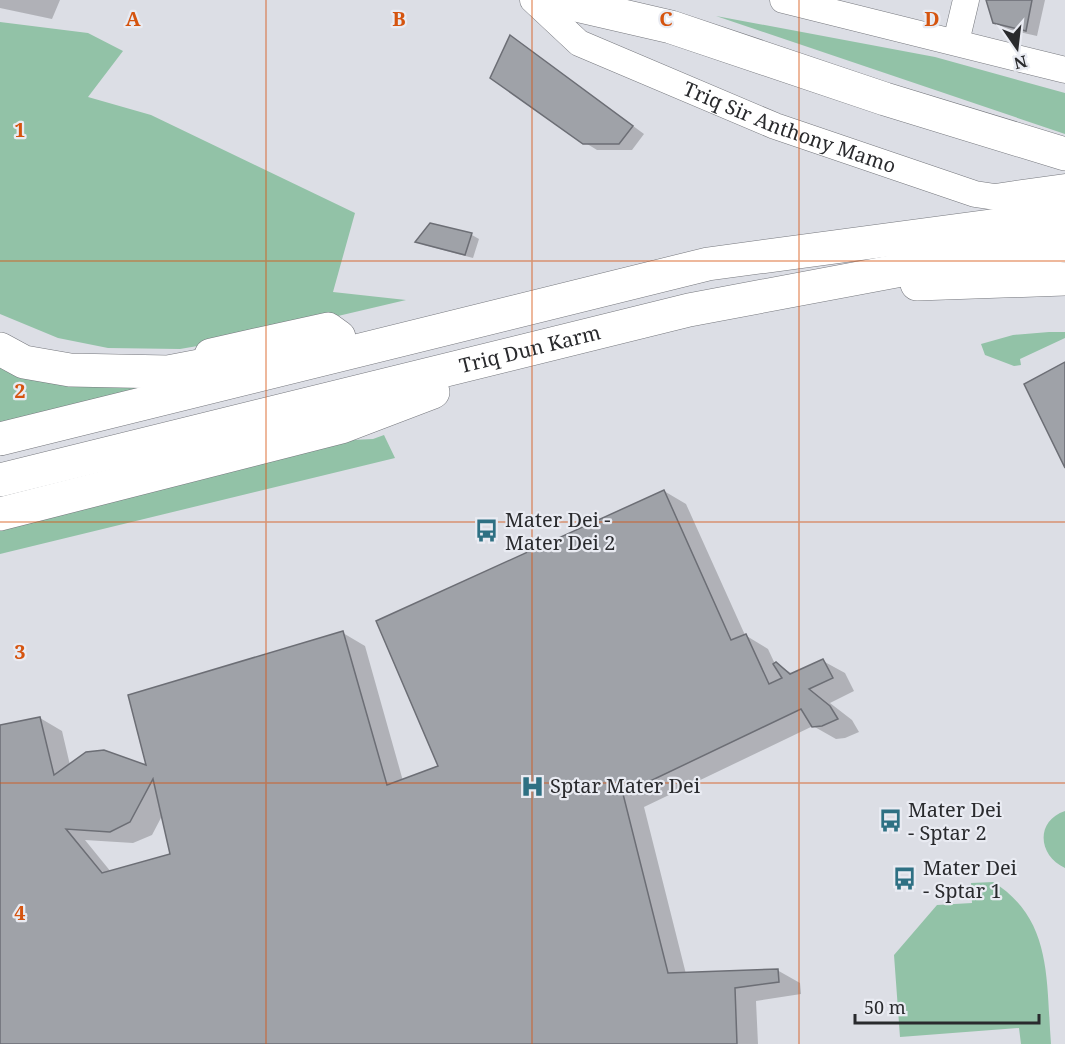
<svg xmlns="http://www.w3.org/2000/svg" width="1065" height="1044" font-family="'Noto Serif',serif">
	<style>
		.green { fill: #92c2a7 }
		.shadow { fill: #0003; fill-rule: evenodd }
		.building { fill: #9fa2a8; stroke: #6c6e75; stroke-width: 1.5; fill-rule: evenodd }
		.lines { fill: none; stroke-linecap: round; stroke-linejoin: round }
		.minor-casing { stroke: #75777d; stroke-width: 27 }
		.secondary-casing { stroke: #75777d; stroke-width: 34 }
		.trunk-casing { stroke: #75777d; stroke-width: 34 }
		.minor { stroke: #fff; stroke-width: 26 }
		.secondary { stroke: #fff; stroke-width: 33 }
		.trunk { stroke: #fff; stroke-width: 33 }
		.grid { fill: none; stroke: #d5540f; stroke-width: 1.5; stroke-opacity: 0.55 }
		.labels { text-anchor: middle; stroke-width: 4.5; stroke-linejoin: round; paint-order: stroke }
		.street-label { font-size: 20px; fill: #292a2d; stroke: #e9ebf2 }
		.poi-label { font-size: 20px; fill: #292a2d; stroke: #e9ebf2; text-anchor: start }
		.grid-label { font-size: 20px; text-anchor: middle; font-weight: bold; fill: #d5540f; stroke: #e9ebf2; stroke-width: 4.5; stroke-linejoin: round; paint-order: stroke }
	</style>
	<rect width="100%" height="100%" fill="#dcdee5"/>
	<path class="green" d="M716,16L935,57L1065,93V134Z
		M0,22L88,33L123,51L88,97L151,115L355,213L333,292L406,300L244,338L180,349L108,348L58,338L0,314Z
		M1049,332H1065V338L1020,359L1021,365L1014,366L985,355L981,344L1013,335Z
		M0,360L149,386L0,422Z
		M384,435L395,458L0,554V529L352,440L373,439Z
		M1065,811V868C1038,856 1035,821 1065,811Z
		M993,882C1053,919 1046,981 1051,1044H1021L1019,1028L900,1037L894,955L937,905L972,903L971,883Z"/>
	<path class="shadow" d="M0,0H60L52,19L0,8Z
		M987,0H1045L1037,36L1006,29L994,22Z
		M522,44L644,134L632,150H597L584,142Z
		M430,225L472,235L479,239L473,258L424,245L417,241Z
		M664,491L686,504L745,635L768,649L775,664L793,674L823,661L845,673L854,691L830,703L852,720L859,732L845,738L836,739L813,726L644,807L686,974L777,970L800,983L801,994L756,1001L758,1044H0V727L40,718L62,731L70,765L148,767L343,633L365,646L403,781L440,767ZM163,814L172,855L111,872L85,840L133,843L152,835Z"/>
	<path class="building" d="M986,0H1032L1026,31L993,23Z
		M510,35L633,126L619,144H583L490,78Z
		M430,223L472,233L465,255L415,242Z
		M1065,362V468L1024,384Z
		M664,490L731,640L746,634L769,684L782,678L773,664L776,662L790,674L823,659L833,678L809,689L830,706L838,719L822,726L812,727L801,709L623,794L668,973L778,969L779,982L735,988L737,1044H0V725L40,717L54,775L86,752L104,750L146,765L128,695L343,631L387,785L438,766L376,621ZM153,779L170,854L102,873L66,829L110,832L130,822Z"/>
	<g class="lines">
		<defs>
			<g id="minor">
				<path id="s1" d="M533,0L579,43L775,126L975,194L995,197L1065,187"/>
				<path d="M783,0L1065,70"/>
				<path d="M956,42L966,0"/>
			</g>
			<path id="secondary" d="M554,0L671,27L885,99L1065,154"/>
			<g id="trunk">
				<path d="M917,284L1065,279"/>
				<path d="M0,349L24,362L70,370L168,372L236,359"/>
				<path d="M211,355L328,329L339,337"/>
				<path d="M0,439L708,264L1065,216"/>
				<path id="s2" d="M0,480L689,310L976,256L1065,246"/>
				<path d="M0,514L341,427L433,392"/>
			</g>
		</defs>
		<use href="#minor" class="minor-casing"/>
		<use href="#secondary" class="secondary-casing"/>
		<use href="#trunk" class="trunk-casing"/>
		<use href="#minor" class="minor"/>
		<use href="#secondary" class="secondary"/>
		<use href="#trunk" class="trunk"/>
	</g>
	<path class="grid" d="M266,0V1044M532,0V1044M799,0V1044M0,261H1065M0,522H1065M0,783H1065"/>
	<defs>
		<symbol id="bus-bare" viewBox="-9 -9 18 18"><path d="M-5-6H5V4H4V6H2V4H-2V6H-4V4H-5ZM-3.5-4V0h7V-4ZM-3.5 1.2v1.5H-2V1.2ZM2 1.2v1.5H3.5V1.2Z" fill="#2e7083" stroke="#e9ebf2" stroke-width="2.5" paint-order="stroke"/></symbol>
		<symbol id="hospital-bare" viewBox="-9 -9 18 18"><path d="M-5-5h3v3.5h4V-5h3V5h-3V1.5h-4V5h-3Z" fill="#2e7083" stroke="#e9ebf2" stroke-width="2.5" paint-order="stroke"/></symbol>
	</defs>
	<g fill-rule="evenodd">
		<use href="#bus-bare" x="470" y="514" width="33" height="33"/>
		<use href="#hospital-bare" x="516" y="770" width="33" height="33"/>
		<use href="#bus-bare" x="874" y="804" width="33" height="33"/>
		<use href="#bus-bare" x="888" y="862" width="33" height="33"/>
	</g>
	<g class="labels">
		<g class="street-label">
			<text dy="7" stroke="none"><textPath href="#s1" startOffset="290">Triq Sir Anthony Mamo</textPath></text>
			<text dy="7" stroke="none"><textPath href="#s2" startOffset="546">Triq Dun Karm</textPath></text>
		</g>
		<g class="poi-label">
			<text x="505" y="527">Mater Dei -<tspan x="505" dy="23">Mater Dei 2</tspan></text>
			<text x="550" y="793">Sptar Mater Dei</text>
			<text x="908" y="817">Mater Dei<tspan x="908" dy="23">- Sptar 2</tspan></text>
			<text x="923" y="875">Mater Dei<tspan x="923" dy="23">- Sptar 1</tspan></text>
		</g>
	</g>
	<g class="grid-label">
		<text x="133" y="26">A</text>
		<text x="399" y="26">B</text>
		<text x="666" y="26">C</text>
		<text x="932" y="26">D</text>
		<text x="20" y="137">1</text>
		<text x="20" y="398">2</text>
		<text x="20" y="659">3</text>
		<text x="20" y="920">4</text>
	</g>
	<g transform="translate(1017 48) rotate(166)" stroke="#e9ebf2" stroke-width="4.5" paint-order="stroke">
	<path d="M0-4.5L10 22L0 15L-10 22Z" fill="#292a2d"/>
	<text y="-9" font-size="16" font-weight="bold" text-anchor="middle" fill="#292a2d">N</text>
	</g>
	<path d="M855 1014v9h184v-9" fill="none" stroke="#292a2d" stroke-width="3"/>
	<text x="864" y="1014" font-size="18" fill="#292a2d" stroke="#e9ebf2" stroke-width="4.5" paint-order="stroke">50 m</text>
</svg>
